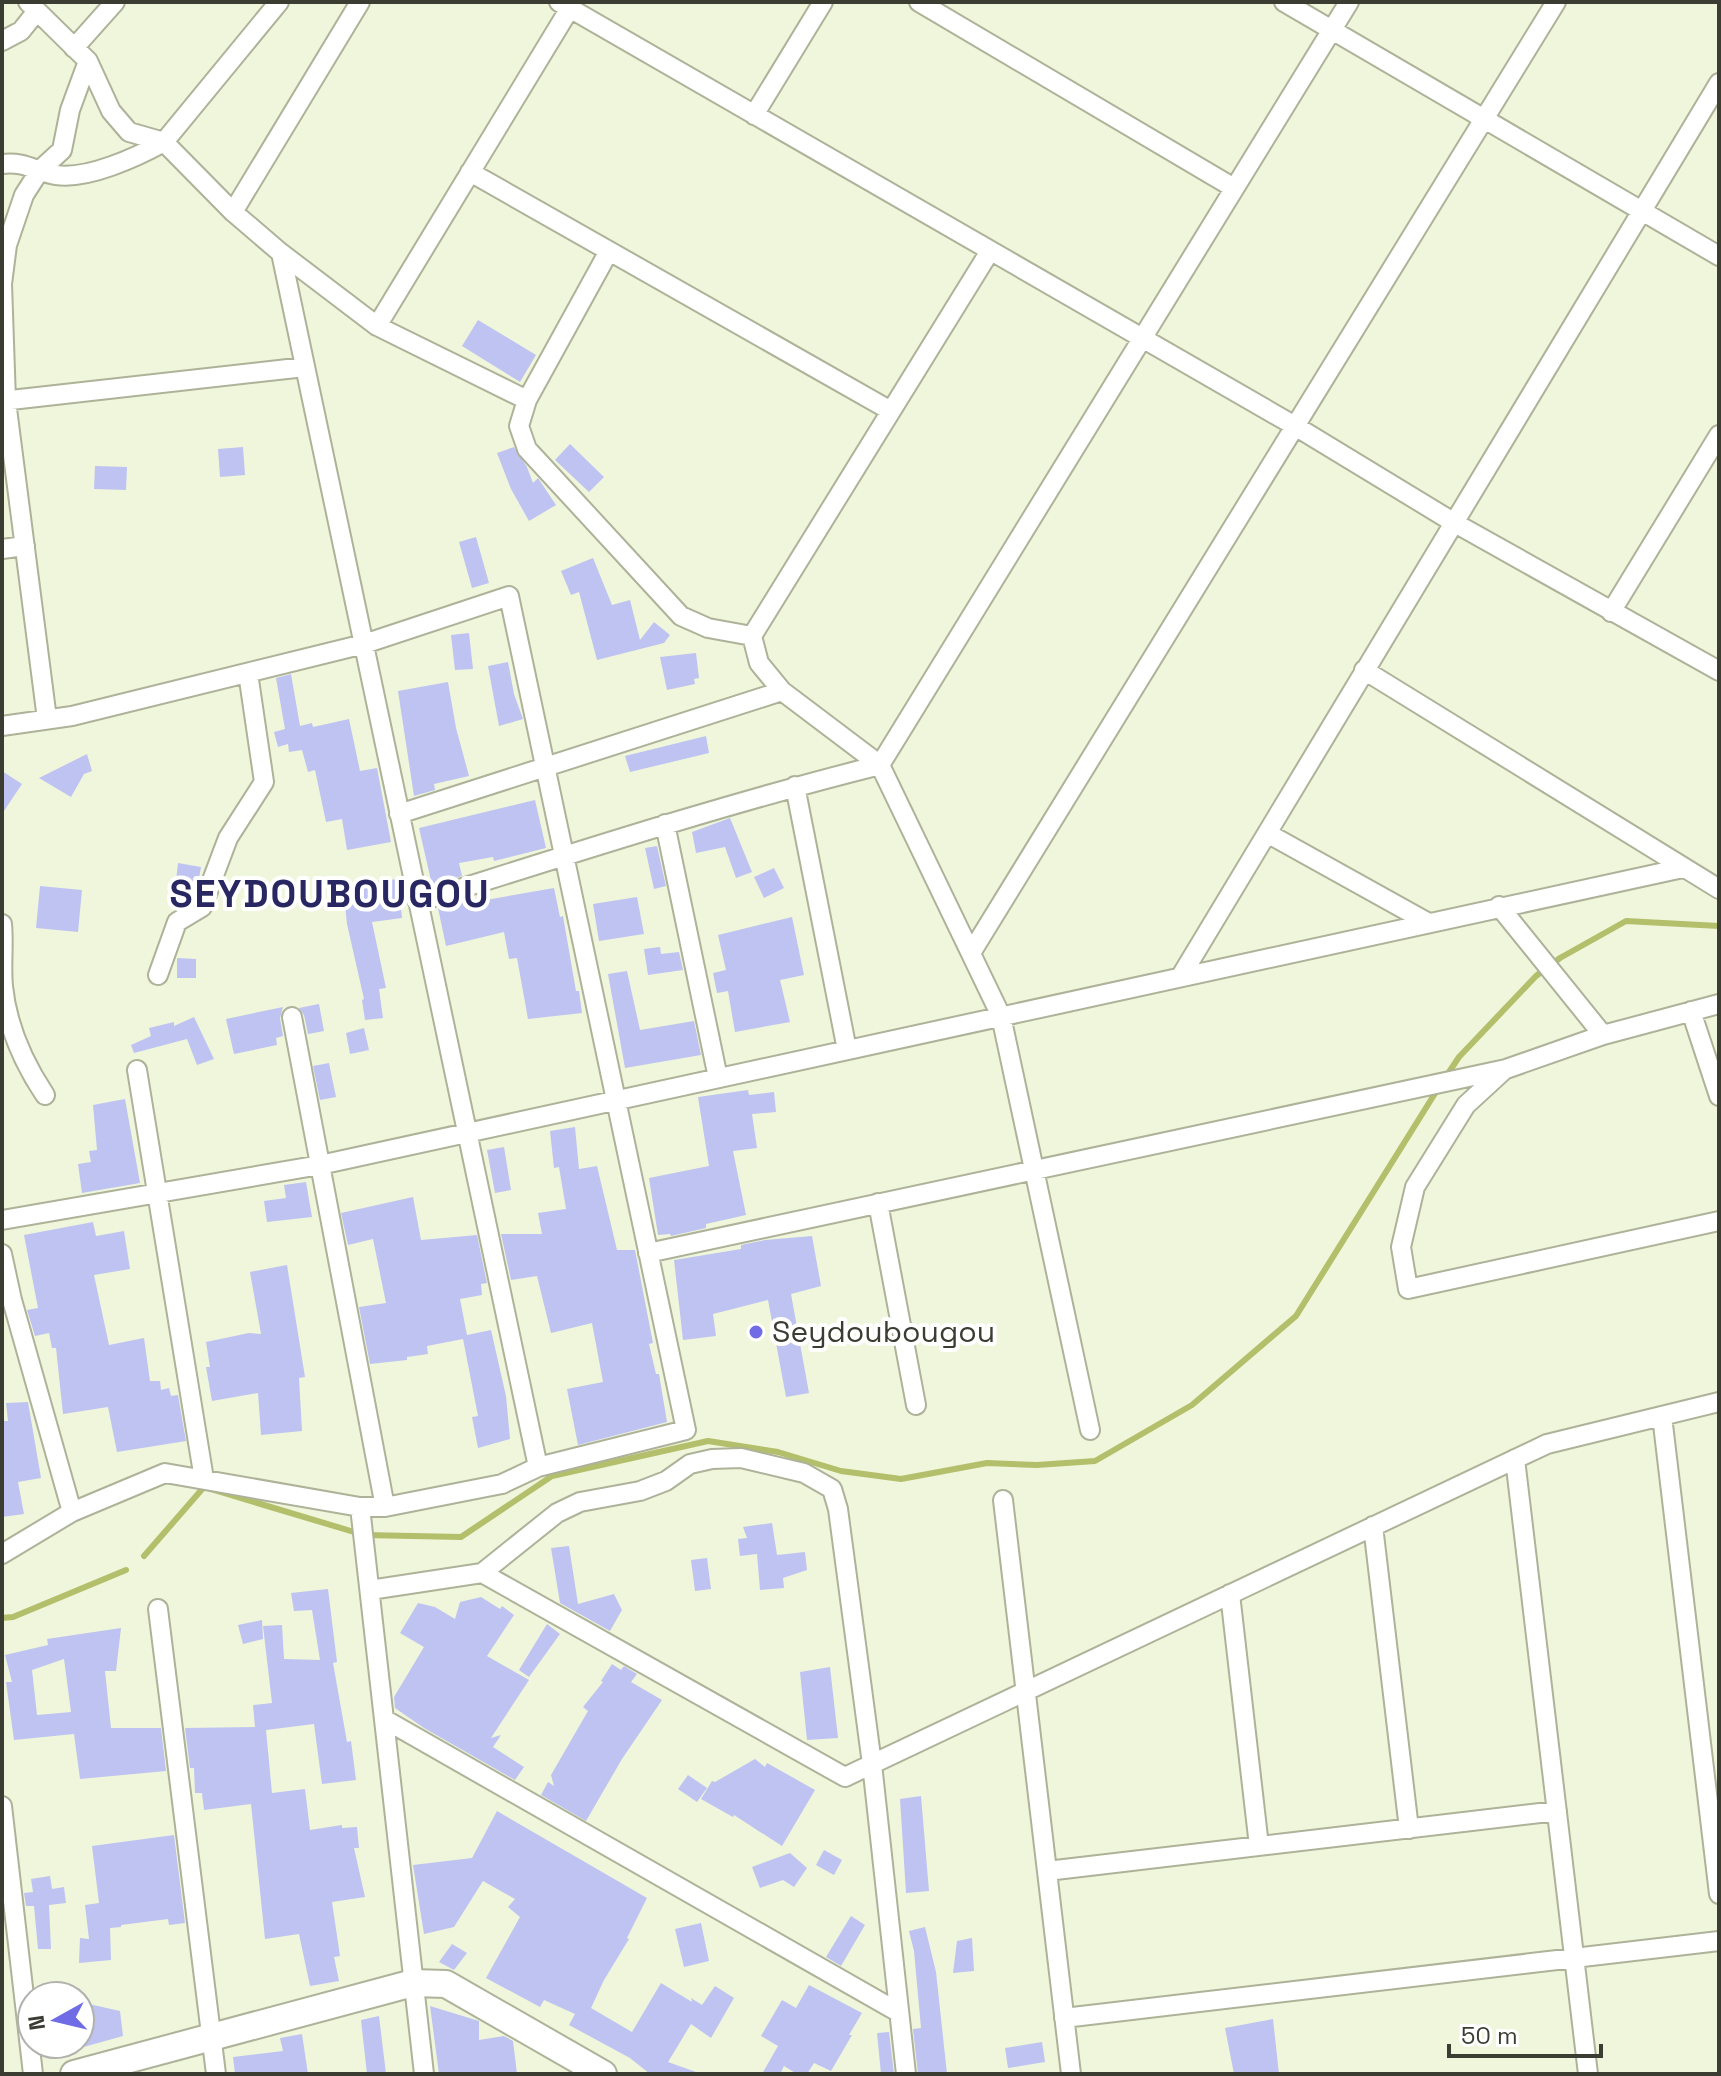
<svg xmlns="http://www.w3.org/2000/svg" width="1721" height="2076" font-family="'Space Grotesk',sans-serif">
	<style>
		.lines { fill: none; stroke-linecap: round; stroke-linejoin: round }
		.stream { stroke: #b3bf6b; stroke-width: 6 }
		.building { fill: #bec3f2; fill-rule: evenodd }
		.street-casing { stroke: #adb299; stroke-width: 22 }
		.secondary-casing { stroke: #adb299; stroke-width: 30 }
		.street { stroke: #fff; stroke-width: 18 }
		.secondary { stroke: #fff; stroke-width: 26 }
		.poi-dot { fill: #6f6ce6; stroke: #fff; stroke-width: 3 }
		.labels { text-anchor: middle; stroke-width: 8; stroke-linejoin: round; paint-order: stroke }
		.poi-label { font-size: 30px; fill: #3b3d32; stroke: #fff; text-anchor: start }
		.district-label { font-size: 38px; font-weight: bold; letter-spacing: 2px; fill: #292761; stroke: #fff }
	</style>
	<rect width="100%" height="100%" fill="#f0f6db"/>
	<g class="lines">
		<path class="stream" d="M1445,1078L1459,1057L1536,976L1560,958L1626,921L1719,926
			M144,1556L204,1487L364,1535L461,1537L552,1476L708,1441L778,1452L841,1471L901,1479L987,1463L1037,1465L1095,1461L1192,1405L1296,1316L1439,1087
			M2,1618L13,1617L126,1570"/>
	</g>
	<path class="building" d="M478,320L536,355L520,382L462,346Z
		M570,444L604,477L589,492L555,460Z
		M243,447L245,475L220,477L218,449Z
		M514,447L527,467L533,483L538,478L556,505L529,521L511,489L497,453Z
		M95,466L127,467L126,490L94,489Z
		M476,537L489,583L472,588L459,542Z
		M593,558L612,605L630,600L640,640L654,622L670,635L664,643L597,660L579,592L571,595L561,571Z
		M469,633L473,669L455,670L451,635Z
		M696,653L699,678L694,679L695,684L667,690L660,657Z
		M508,662L514,694L523,719L499,726L488,666Z
		M291,674L300,726L312,723L313,727L349,719L360,771L377,768L391,842L347,850L342,819L326,822L315,770L308,772L302,750L289,752L288,744L278,747L274,732L285,729L276,678Z
		M448,682L456,728L469,776L434,784L435,790L414,796L398,691Z
		M706,736L709,753L630,772L625,756Z
		M87,754L92,771L84,774L71,797L39,778Z
		M2,771L22,784L2,814Z
		M535,800L546,848L494,861L493,857L459,863L462,876L432,885L419,828Z
		M730,818L752,872L736,878L725,847L696,853L692,832Z
		M657,846L666,886L654,889L645,848Z
		M178,863L201,867L198,884L176,881Z
		M774,868L784,888L764,898L754,877Z
		M398,879L402,918L372,922L386,988L379,989L383,1018L365,1020L362,1000L364,999L347,924L343,886Z
		M40,886L82,890L78,932L36,928Z
		M554,888L560,917L563,916L576,991H579L582,1013L528,1019L517,958L509,959L504,932L446,946L438,908L468,899L469,903Z
		M637,897L644,934L599,941L593,904Z
		M792,917L804,975L780,980L790,1022L735,1032L728,991L717,993L713,973L726,970L718,935Z
		M660,947L661,954L679,952L683,970L648,975L644,949Z
		M177,958L196,959V978H177Z
		M627,971L640,1030L694,1021L701,1055L625,1068L608,974Z
		M319,1004L324,1031L308,1034L304,1015L299,1008Z
		M283,1007L280,1018L283,1036L276,1038L277,1045L234,1054L226,1019Z
		M194,1017L214,1059L197,1065L187,1039L134,1053L131,1045L151,1036L149,1028L174,1022V1026Z
		M364,1028L369,1050L350,1054L346,1033Z
		M329,1063L336,1097L320,1100L313,1066Z
		M748,1090L749,1095L774,1092L776,1112L752,1114L757,1148L733,1151L746,1215L706,1224V1228L671,1236L670,1234L658,1235L649,1178L709,1166L698,1097Z
		M125,1099L140,1183L82,1193L78,1164L91,1162L89,1151L97,1150L93,1105Z
		M575,1127L579,1169L597,1166L617,1250H635L653,1343L649,1344L656,1374H659L667,1422L578,1445L567,1389L603,1382L592,1323L551,1333L537,1276L511,1280L501,1234H542L538,1213L566,1209L559,1167L554,1168L550,1131Z
		M504,1147L511,1190L495,1193L487,1150Z
		M306,1182L312,1217L267,1222L264,1201L286,1198L284,1185Z
		M413,1197L421,1240L477,1235L487,1283L481,1284L482,1295L460,1299L467,1335L491,1330L506,1396L510,1439L478,1448L472,1417L478,1416L463,1339L427,1346L428,1354L407,1357V1360L370,1364L359,1307L386,1303L373,1239L348,1245L341,1213Z
		M93,1222L96,1236L124,1231L130,1269L94,1275L109,1345L144,1338L150,1381H160L161,1390L169,1388L171,1396L178,1395L186,1441L117,1452L108,1407L63,1414L56,1348H52L49,1333L35,1336L27,1310L38,1308L24,1235Z
		M812,1236L821,1286L791,1294L809,1393L786,1397L768,1300L713,1314L716,1336L683,1340L674,1260L741,1249V1245L765,1240Z
		M287,1265L305,1377L299,1378L302,1431L261,1435L258,1393L212,1401L206,1367H210L206,1342L249,1333L261,1334L250,1272Z
		M28,1402L41,1478L18,1482L24,1514L2,1517V1421H8L6,1403Z
		M772,1523L777,1555L805,1552L807,1570L783,1578L784,1588L760,1590L757,1554L740,1556L738,1539L747,1538L743,1527Z
		M569,1546L578,1604L614,1594L622,1610L610,1631L560,1603L551,1548Z
		M707,1558L711,1589L695,1591L691,1560Z
		M328,1589L337,1662L333,1663L347,1742L351,1741L356,1780L322,1784L314,1724L266,1730L272,1793L305,1789L310,1830L342,1825V1828L357,1827L359,1848H354L365,1897L332,1902L340,1956L334,1957L339,1981L310,1986L299,1934L265,1939L251,1804L204,1810L202,1793H195L194,1768H190L185,1728L255,1727L253,1705L272,1703L263,1626L282,1625L284,1659L320,1660L312,1610L294,1611L291,1593Z
		M481,1597L500,1609L502,1606L514,1615L487,1656L529,1680L491,1738L501,1735L493,1747L524,1767L515,1780L424,1728L395,1708L394,1697L424,1647L400,1633L418,1603L435,1607L455,1619L460,1602Z
		M262,1620L263,1639L243,1644L238,1625Z
		M547,1624L560,1634L529,1677L519,1670Z
		M121,1628L116,1671H105L111,1728H161L166,1771L80,1779L74,1734L14,1740L6,1682H12L5,1655L48,1645L47,1639ZM64,1659L71,1712L37,1715L32,1670Z
		M612,1664L621,1670L624,1666L637,1674L631,1682L662,1700L622,1759L586,1821L541,1795L548,1782L554,1786L551,1775L588,1711L583,1707L603,1682L601,1681Z
		M830,1667L838,1738L807,1740L800,1672Z
		M755,1759L765,1767L767,1763L815,1790L782,1846L734,1815L733,1817L701,1799L712,1781L715,1782Z
		M688,1775L707,1788L697,1802L678,1789Z
		M921,1796L929,1891L906,1893L900,1799Z
		M497,1811L647,1898L627,1938L629,1939L604,1980L591,2008L632,2032L661,1983L692,2002L691,1998L702,2005L715,1986L734,1998L711,2038L691,2024L668,2062L696,2072V2074H650L630,2058L569,2025L575,2014L544,2000L540,2007L486,1978L520,1917L508,1907L515,1899L483,1881L454,1927L424,1934L413,1865L472,1858Z
		M174,1835L185,1923L169,1925L168,1919L121,1925V1927L110,1928L111,1960L79,1963L80,1938L89,1939L85,1905L99,1903L92,1846Z
		M824,1850L842,1860L834,1875L816,1865Z
		M790,1853L807,1868L794,1887L783,1880L760,1888L752,1867Z
		M50,1876L52,1889L64,1887L66,1903L49,1905L51,1949H38L34,1906H26L24,1893L33,1892L31,1879Z
		M851,1916L865,1925L841,1966L826,1957Z
		M701,1923L709,1961L684,1967L675,1929Z
		M925,1927L936,1972L947,2074H918L913,2029L921,2028L914,1951L909,1931Z
		M972,1938L974,1971L953,1973L957,1941Z
		M452,1944L467,1953L454,1970L439,1962Z
		M809,1985L862,2013L849,2035H852L831,2071L814,2063L807,2074H797L784,2066L780,2074H762L778,2046L761,2036L782,2000L796,2008Z
		M80,2002L120,2011L123,2036L80,2048Z
		M430,2006L479,2021V2040L504,2036L513,2041L517,2074H439Z
		M379,2016L386,2074H367L361,2020Z
		M1273,2019L1279,2074H1234L1225,2028Z
		M889,2032L894,2074H881L877,2033Z
		M302,2034L308,2074H235L233,2057L283,2051L280,2038Z
		M1042,2042L1045,2062L1008,2068L1005,2048Z"/>
	<g class="lines">
		<defs>
			<path id="street" d="M28,2L88,61L111,111L129,132L164,142L233,212L281,253L377,326L527,400
				M559,2L1295,426L1453,522L1719,671
				M919,2L1234,188
				M1284,2L1719,256
				M2,41L21,31L37,11
				M74,48L115,2
				M754,115L823,2
				M2,164C26,161 35,172 56,175C87,180 137,157 164,142L279,2
				M470,172L891,411
				M233,212L360,2
				M609,251L527,400L519,426L527,449L681,616L708,628L752,636
				M990,251L752,636L759,663L782,691L880,765L1001,1016L1090,1430
				M281,253L538,1467
				M377,326L570,8
				M2,401L305,367
				M2,549L25,546
				M1611,612L1719,435
				M1364,670L1719,889
				M47,719L6,401L2,284L7,245L24,195L40,170L62,150L70,110L88,61
				M2,726L72,716L364,644L509,596L686,1430L538,1467L502,1484L385,1507H360L165,1473L72,1512L2,1554
				M795,786L847,1050
				M399,814L782,691
				M665,824L718,1078
				M1267,833L1427,922
				M418,902C571,854 724,804 880,765L1349,2
				M1499,906L1603,1035
				M2,924C4,944 1,965 3,986C7,1026 23,1062 45,1095
				M971,953L1556,2
				M158,975L177,922L202,907L228,838L264,782L248,673
				M1181,976L1719,83
				M1691,1011L1719,1096
				M292,1017L385,1507
				M137,1070L204,1479
				M1503,1071L1466,1105L1415,1187L1401,1247L1408,1289L1719,1221
				M878,1203L916,1405
				M2,1220L320,1165L1683,868
				M648,1253L1506,1069L1603,1035L1719,1004
				M2,1254L12,1300L72,1512
				M1662,1416L1719,1894
				M1515,1459L1588,2074
				M1003,1500L1071,2074
				M360,1507L424,2074
				M1373,1526L1409,1829
				M482,1573L557,1513L580,1502L640,1491L666,1481L690,1464L712,1459L741,1458L804,1473L832,1489L838,1509L872,1764L906,2074
				M370,1590L482,1573L845,1777L1547,1444L1719,1402
				M1230,1594L1259,1846
				M158,1609L216,2074
				M384,1719L898,2012
				M2,1806L33,2074
				M1047,1871L1557,1811
				M1064,2018L1719,1941"/>
			<path id="secondary" d="M74,2074L413,1983L446,1984L603,2074"/>
		</defs>
		<use href="#street" class="street-casing"/>
		<use href="#secondary" class="secondary-casing"/>
		<use href="#street" class="street"/>
		<use href="#secondary" class="secondary"/>
	</g>
	<circle class="poi-dot" cx="756" cy="1332" r="8"/>
	<g class="labels">
		<g class="poi-label">
			<text x="772" y="1342">Seydoubougou</text>
		</g>
		<g class="district-label">
			<text x="330" y="907">SEYDOUBOUGOU</text>
		</g>
	</g>
	<rect width="1721" height="2076" fill="none" stroke="#3b3d32" stroke-width="8"/>
	<g transform="translate(56 2020) rotate(262)"><circle r="38" fill="#ffffff" stroke="#b1b1ad" stroke-width="2"/>
	<path d="M0-6L14 30L0 20L-14 30Z" fill="#6f6ce6"/>
	<text y="-12" font-size="22" font-weight="bold" text-anchor="middle" fill="#3b3d32">N</text>
	</g>
	<path d="M1449 2044v12h152v-12" fill="none" stroke="#3b3d32" stroke-width="4"/>
	<text x="1461" y="2044" font-size="24" fill="#3b3d32" stroke="#ffffff" stroke-width="6" paint-order="stroke">50 m</text>
</svg>
